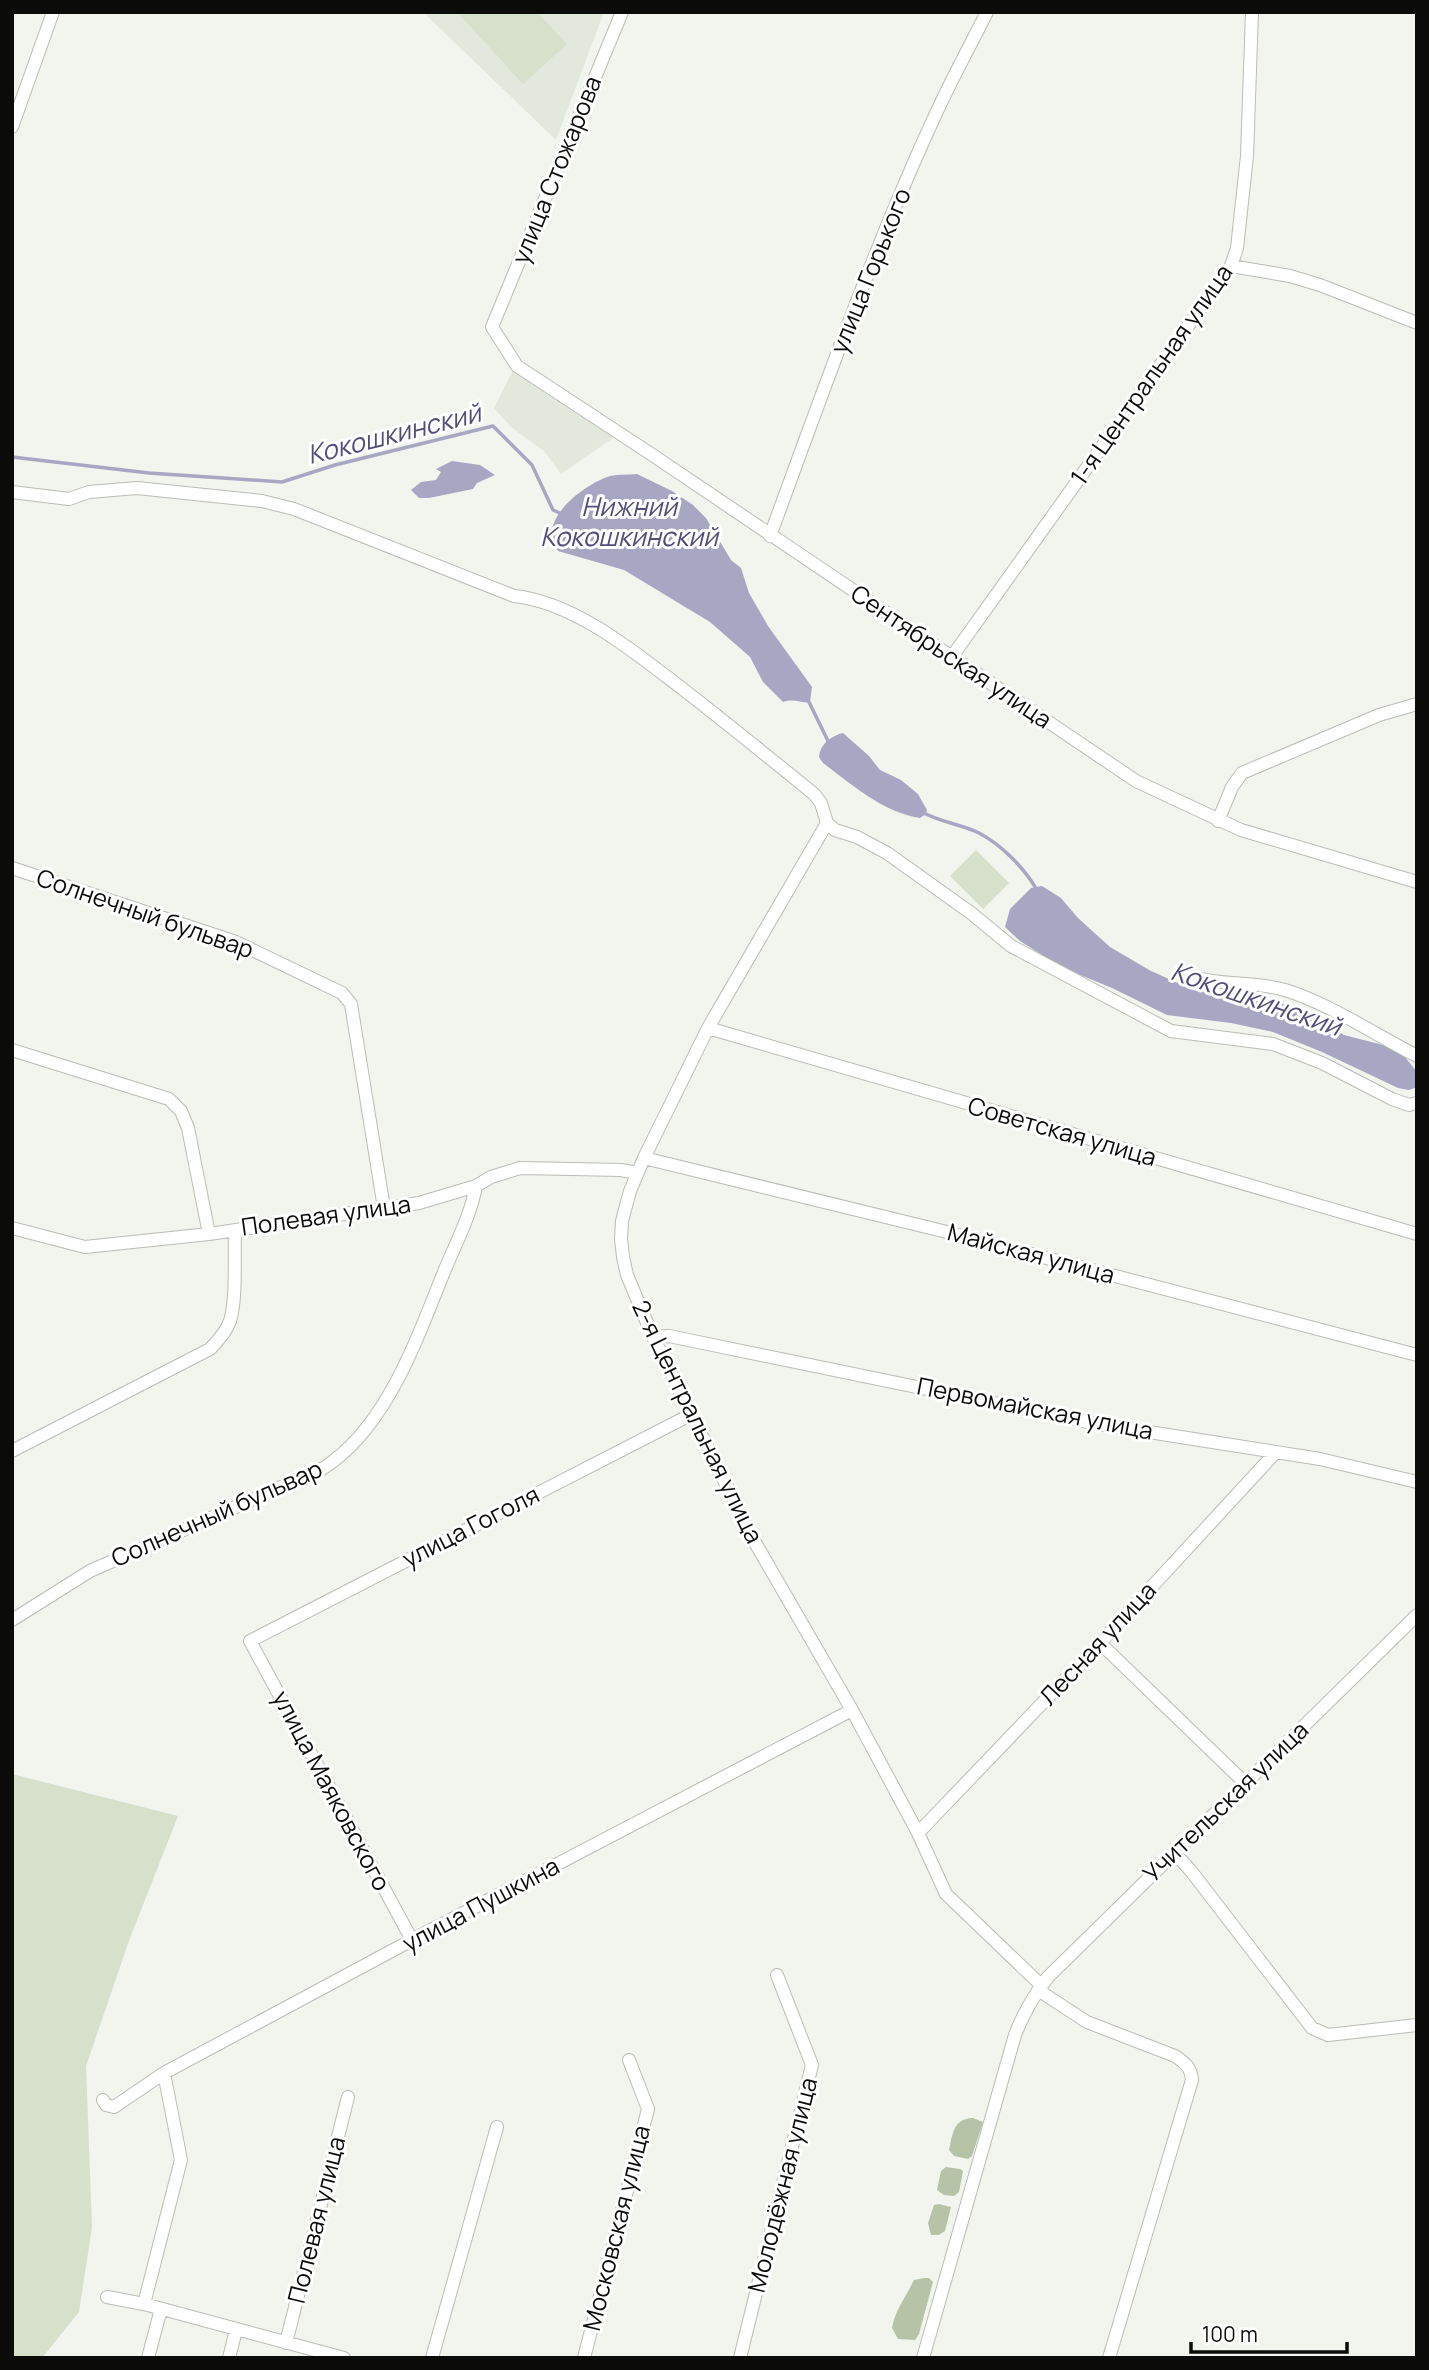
<svg xmlns="http://www.w3.org/2000/svg" width="1429" height="2370" font-family="Manrope,sans-serif">
	<style>
		.built { fill: #e3e8dc }
		.green { fill: #d6e0cb }
		.forest { fill: #b6c3a7 }
		.water { fill: #a7a7c3 }
		.lines { fill: none; stroke-linecap: round; stroke-linejoin: round }
		.stream { stroke: #a7a7c3; stroke-width: 3.5 }
		.minor-casing { stroke: #babdb6; stroke-width: 14 }
		.minor { stroke: #fff; stroke-width: 12 }
		.labels { text-anchor: middle; stroke-width: 6; stroke-linejoin: round; paint-order: stroke }
		.street-label { font-size: 24px; fill: #0b0c0a; stroke: #fff }
		.water-label { font-size: 26px; font-style: italic; fill: #514e79; stroke: #fff }
	</style>
	<rect width="100%" height="100%" fill="#f1f5ee"/>
	<path class="built" d="M429,12H604L556,140L427,16Z
		M514,368L616,436L561,474L544,451L511,427L494,408Z"/>
	<path class="green" d="M457,12H537L567,44L523,84Z
		M976,850L1009,883L983,909L950,876Z
		M12,1774L178,1816L130,1938L86,2066L92,2227L79,2312L42,2358H12Z"/>
	<path class="forest" d="M973,2118L983,2122L972,2156L968,2159L954,2156L949,2150C953,2133 953,2119 973,2118Z
		M946,2167L960,2169L963,2171L959,2192L954,2196L944,2195L937,2190L941,2171Z
		M939,2204L951,2207L945,2231L939,2235H931L928,2223L934,2205Z
		M924,2278H929L933,2282L919,2334L915,2340L898,2339L892,2328C895,2310 906,2297 914,2280Z"/>
	<path class="water" d="M452,461L480,465L495,475L477,483L473,489L429,498H419L411,490L421,482L436,480L441,472L436,469Z
		M637,474L672,491L693,505L706,518L731,560L741,568L749,593L768,626L812,687L810,702C801,704 796,698 783,702L763,682L750,657L710,622L624,570L558,551C534,522 584,484 610,476C618,474 629,475 637,474Z
		M843,733L869,756L880,770L901,780L918,794L927,810L926,814L920,818C884,813 851,784 823,763L819,757C820,744 831,736 843,733Z
		M1042,886L1061,898L1078,918L1110,947L1151,971L1196,991L1269,999L1305,1012L1344,1035L1387,1046L1405,1057L1417,1072V1087L1409,1090L1398,1088L1322,1052L1273,1032L1231,1023L1167,1015L1112,988L1061,967L1020,941L1005,927L1010,909L1031,888Z"/>
	<g class="lines">
		<path class="stream" d="M12,457L149,473L282,482L335,465L493,426L532,465L553,510L562,514
			M808,700L829,743
			M922,812C939,822 961,824 979,833C1002,845 1024,868 1037,890"/>
		<defs>
			<path id="minor" d="M622,12L492,327L517,366L651,454L1136,781L1241,830L1417,882
				M12,127L53,12
				M1231,266L1290,276L1320,285L1417,323
				M12,492L69,499L89,492L137,488L262,501L294,509L514,596C575,602 637,654 684,690C728,724 771,759 814,794L821,803L827,823
				M770,536C823,392 874,246 939,107C954,75 971,44 987,12
				M951,658L1231,266L1237,248L1247,156L1252,12
				M1218,821L1232,787L1242,773L1379,715L1417,704
				M827,823L708,1028L644,1158L630,1191L622,1221L621,1239L623,1257L627,1275L653,1337L753,1539L852,1710L918,1833L946,1894L1042,1986
				M827,823L835,830L857,837L887,853L971,913L1011,946L1171,1031L1273,1044L1322,1063L1392,1099L1409,1105L1417,1103
				M12,868L236,942L342,993L351,1004L384,1208
				M1193,977C1224,986 1255,981 1285,990C1328,1003 1376,1035 1417,1056
				M708,1028L1417,1234
				M12,1050L169,1099L181,1111L188,1128L209,1234
				M644,1158L951,1233L1417,1355
				M12,1228L85,1247L209,1234L419,1203L476,1186L491,1177L520,1168L621,1170L637,1173
				M653,1337L669,1336L1092,1423L1320,1459L1417,1482
				M12,1451L210,1349C218,1341 226,1332 230,1321C237,1298 234,1256 235,1230
				M12,1620L90,1571L322,1469C388,1428 418,1335 446,1267C457,1241 471,1214 476,1186
				M1100,1643L1245,1783
				M918,1833L1100,1643L1276,1452
				M1174,1852L1191,1871L1312,2028L1328,2035L1417,2025
				M412,1940L250,1641L692,1414
				M1038,1990L1087,2022L1175,2056C1185,2063 1191,2067 1192,2080L1109,2358
				M103,2100L106,2105L114,2107L164,2073L412,1940L852,1710
				M107,2297L144,2304L344,2358
				M144,2304L181,2160L164,2073
				M286,2343L348,2097
				M148,2358L161,2309
				M229,2358L236,2330
				M432,2358L497,2127
				M584,2358L648,2109L629,2060
				M740,2358L812,2065L777,1975
				M923,2358L1015,2035C1023,2014 1034,1995 1048,1977L1417,1615"/>
		</defs>
		<use href="#minor" class="minor-casing"/>
		<use href="#minor" class="minor"/>
	</g>
	<g class="labels">
		<g class="street-label">
			<text transform="translate(557 170) rotate(-68)" y="8">улица Стожарова</text>
			<text transform="translate(871 271) rotate(-68)" y="8">улица Горького</text>
			<text transform="translate(1152 375) rotate(-55)" y="8">1-я Центральная улица</text>
			<text transform="translate(951 657) rotate(34)" y="8">Сентябрьская улица</text>
			<text transform="translate(145 914) rotate(19)" y="8">Солнечный бульвар</text>
			<text transform="translate(1062 1132) rotate(16)" y="8">Советская улица</text>
			<text transform="translate(326 1216) rotate(-8)" y="8">Полевая улица</text>
			<text transform="translate(1031 1254) rotate(15)" y="8">Майская улица</text>
			<text transform="translate(1035 1409) rotate(11)" y="8">Первомайская улица</text>
			<text transform="translate(697 1422) rotate(64)" y="8">2-я Центральная улица</text>
			<text transform="translate(217 1514) rotate(-24)" y="8">Солнечный бульвар</text>
			<text transform="translate(471 1527) rotate(-27)" y="8">улица Гоголя</text>
			<text transform="translate(1098 1644) rotate(-47)" y="8">Лесная улица</text>
			<text transform="translate(331 1791) rotate(62)" y="8">улица Маяковского</text>
			<text transform="translate(1226 1802) rotate(-44)" y="8">Учительская улица</text>
			<text transform="translate(481 1905) rotate(-28)" y="8">улица Пушкина</text>
			<text transform="translate(783 2185) rotate(-76)" y="8">Молодёжная улица</text>
			<text transform="translate(317 2220) rotate(-76)" y="8">Полевая улица</text>
			<text transform="translate(617 2228) rotate(-76)" y="8">Московская улица</text>
		</g>
		<g class="water-label">
			<text transform="translate(394 434) rotate(-14)" y="9">Кокошкинский</text>
			<text x="629" y="516">Нижний<tspan x="629" dy="30">Кокошкинский</tspan></text>
			<text transform="translate(1256 999) rotate(19)" y="9">Кокошкинский</text>
		</g>
	</g>
	<rect width="1429" height="2370" fill="none" stroke="#0b0c0a" stroke-width="28"/>
	<path d="M1191 2342v10h156v-10" fill="none" stroke="#0b0c0a" stroke-width="3.5"/>
	<text x="1202" y="2342" font-size="21" fill="#0b0c0a" stroke="#ffffff" stroke-width="5" paint-order="stroke">100 m</text>
</svg>
